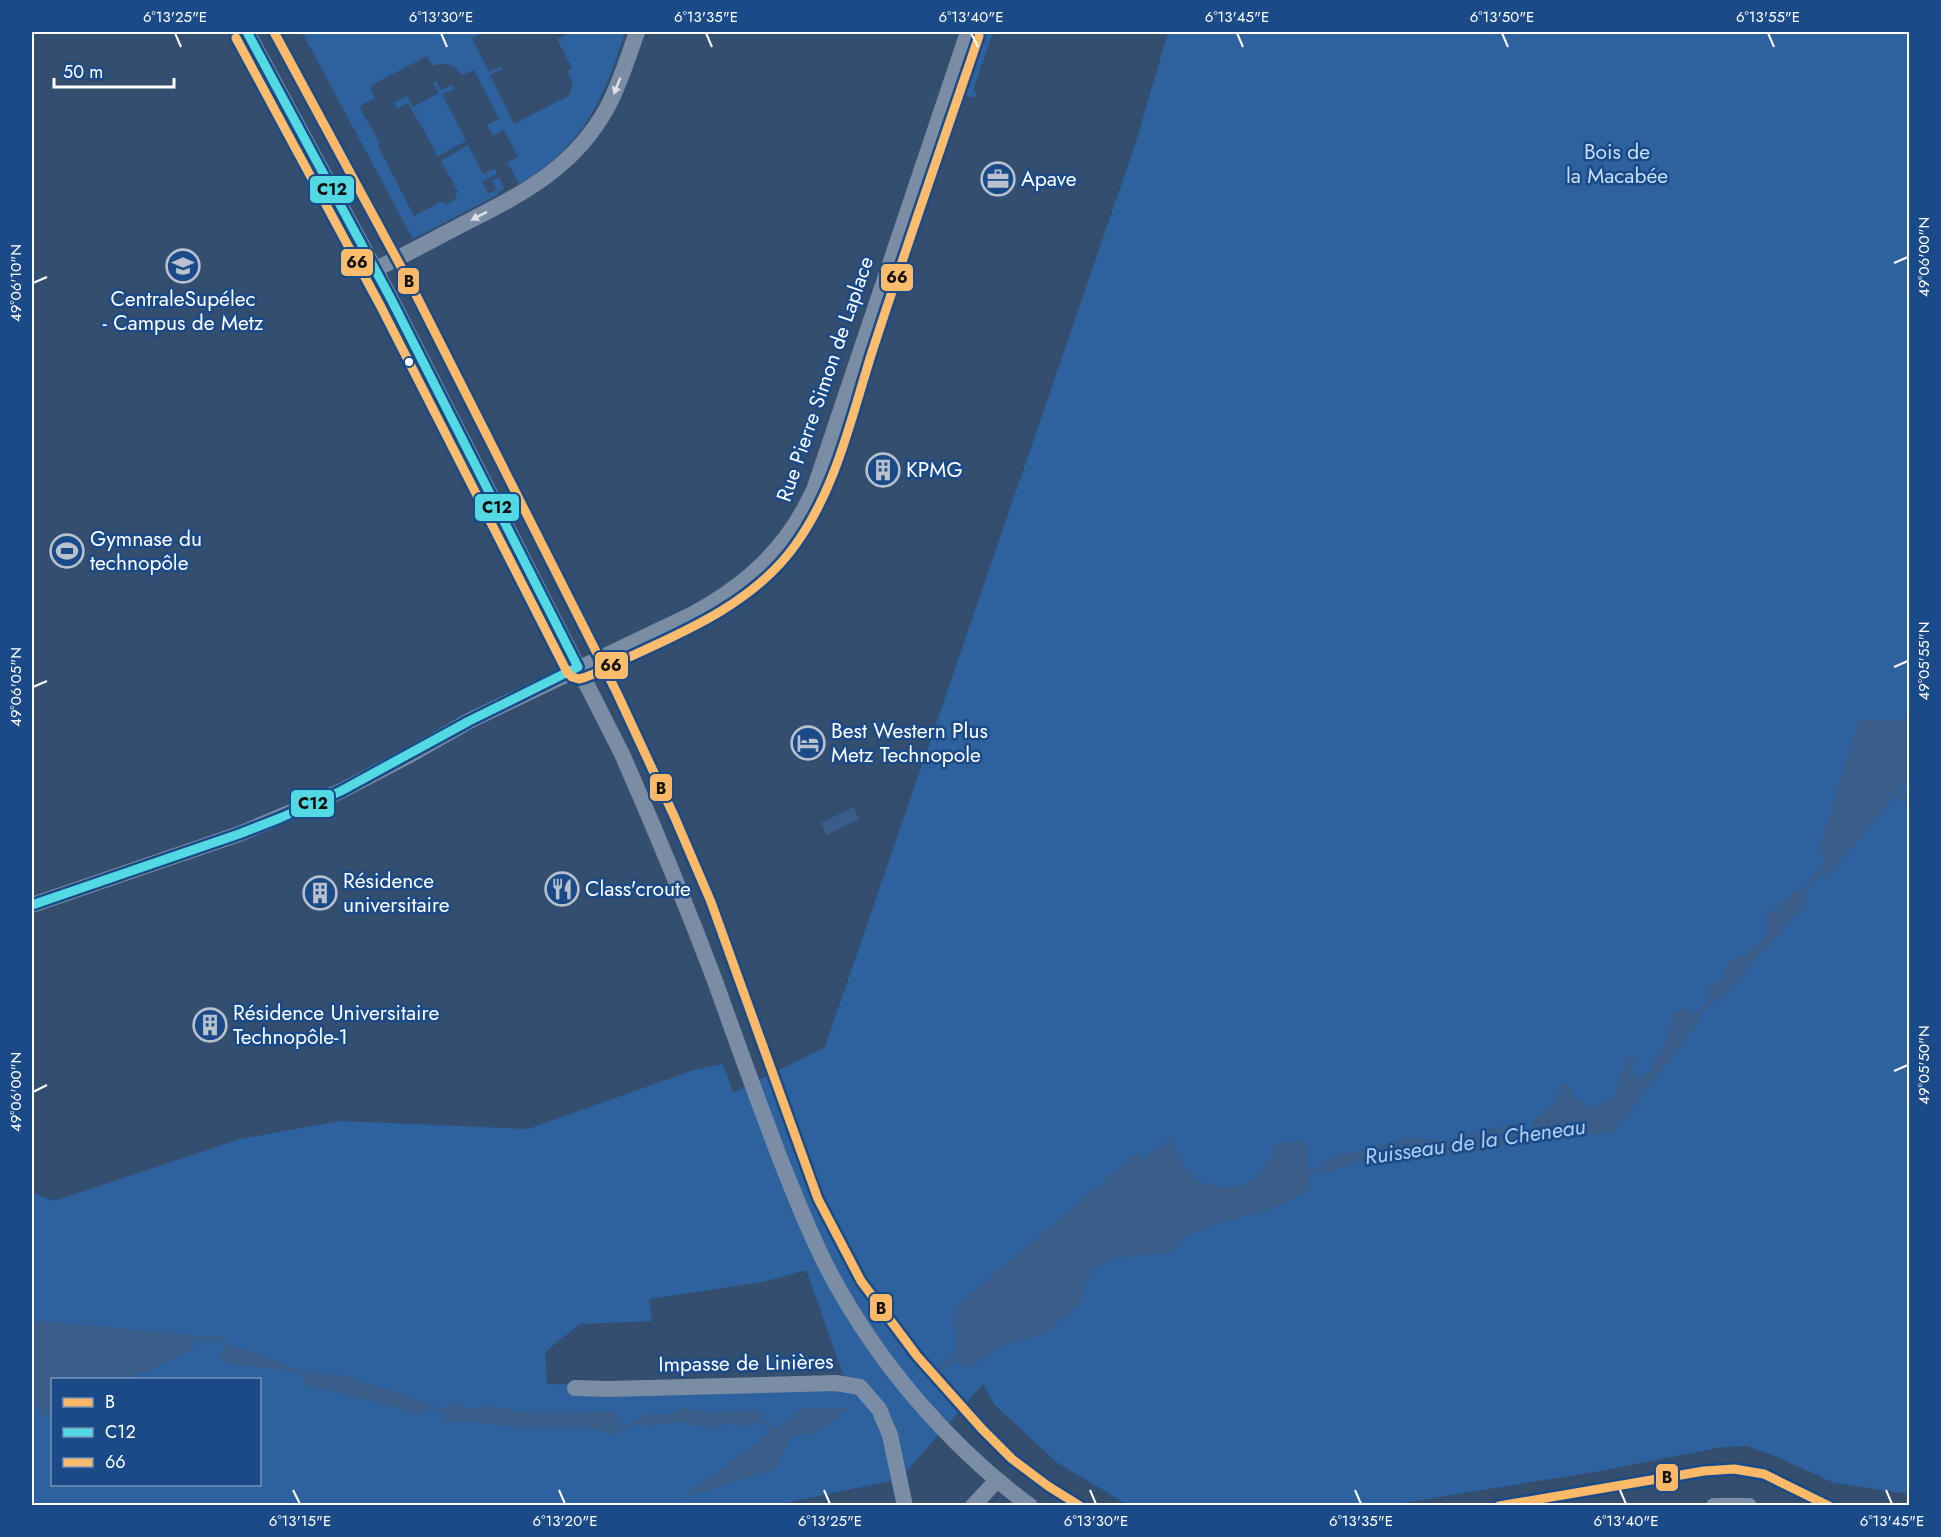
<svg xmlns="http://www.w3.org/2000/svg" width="1941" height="1537" font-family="Jost,sans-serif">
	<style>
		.green { fill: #2e629f; fill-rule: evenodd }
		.water { fill: #395d88 }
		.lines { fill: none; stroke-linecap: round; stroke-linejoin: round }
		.stream { stroke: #395d88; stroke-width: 4.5 }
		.minor { stroke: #7a8da4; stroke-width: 16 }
		.bus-1-casing { stroke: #1a4b88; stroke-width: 14 }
		.bus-2-casing { stroke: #1a4b88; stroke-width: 14 }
		.bus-3-casing { stroke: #1a4b88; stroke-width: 14 }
		.bus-1 { stroke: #fdb967; stroke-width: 9 }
		.bus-2 { stroke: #53d9e4; stroke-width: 9 }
		.bus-3 { stroke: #fcbc6e; stroke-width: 9 }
		.oneway { fill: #dee2e8 }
		.ticks { fill: none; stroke: #fff; stroke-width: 2 }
		.bus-dot { fill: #fff; stroke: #1a4b88; stroke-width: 2 }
		.labels { text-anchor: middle; stroke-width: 5; stroke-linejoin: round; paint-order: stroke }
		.park-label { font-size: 21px; fill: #c8dff9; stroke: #1a4b88 }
		.poi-label { font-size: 21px; fill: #fff; stroke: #1a4b88; text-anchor: start }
		.street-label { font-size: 21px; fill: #fff; stroke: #1a4b88 }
		.water-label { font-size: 22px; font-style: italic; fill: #aecff4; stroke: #1a4b88 }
		.line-badge { stroke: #1a4b88; stroke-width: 2 }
		.pale-badge-label { font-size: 16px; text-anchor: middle; font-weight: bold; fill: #111 }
		.neatline { fill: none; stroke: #fff; stroke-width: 2 }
		.ticks-label { font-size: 15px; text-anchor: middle; fill: #fff }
	</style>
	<rect width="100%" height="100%" fill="#334e6f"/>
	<path class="green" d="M302,32H485L472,38L489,72L502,66L503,69L490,75L514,124L569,96L573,84L567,71L572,68L557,39L572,32H625C604,99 583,147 519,184L507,162L518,157L504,130L493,136L487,125L499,119L474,70L462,75C454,65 445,61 433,66L427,56L370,86L375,98L359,106L380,144L378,146L414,216L443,201L445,205L457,198L455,193L458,192L441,161L468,145L483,174L495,169L497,174L482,181L488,194L497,190L492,181L499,177L504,189L498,192L499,194L413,239Z
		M979,32H993L973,90L977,93L974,98L962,94L959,90Z
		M1168,32H1909V1494L1834,1483L1775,1456L1747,1446L1723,1447L1600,1471L1390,1505H1128L1056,1462L995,1405L983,1384L900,1479L776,1505H32V1193L54,1201L240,1139L341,1121L528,1129L694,1070L723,1064L733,1093L825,1047L1136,142ZM806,1270L844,1377L610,1385L547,1384L545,1352L580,1324L652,1321L649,1299L763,1282ZM52,1380H260V1484H52Z
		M436,81L441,90L452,85L454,89L442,94L466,141L438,156L408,103L397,108L394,103L407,96L413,107L439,93L433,83Z"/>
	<path class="water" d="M1909,719V779L1824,881L1821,842L1859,720Z
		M853,807L859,819L827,835L821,823Z
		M1806,889V904L1718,1002L1705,991L1709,983H1722L1724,970L1737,955L1746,956L1766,935V911H1775L1794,890Z
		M1685,1008L1702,1018L1614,1132L1535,1142L1533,1121L1557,1100V1094L1562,1084L1567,1083L1576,1098L1590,1107H1597L1613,1097L1618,1090V1080L1627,1056L1636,1059L1632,1073L1641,1078L1649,1072L1654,1058L1661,1055L1674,1014Z
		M1517,1122V1145L1410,1161L1367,1159L1324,1174L1323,1160L1410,1138L1444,1141Z
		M1173,1136C1181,1201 1261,1205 1275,1143L1306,1141L1310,1190L1268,1210L1201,1229L1184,1237L1173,1250L1160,1254L1112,1258L1095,1268L1084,1286L1081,1302L1054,1326L1041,1335L1001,1346L970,1369L949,1358L956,1352L953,1309L1138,1152L1144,1159Z
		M32,1320L192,1335L195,1348L129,1379L52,1380V1413L43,1416L32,1397Z
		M233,1346L284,1363L279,1369L233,1365L225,1362L217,1355Z
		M315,1371L318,1374L329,1373L341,1375L430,1403L425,1415C383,1405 342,1393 300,1384Z
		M451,1402L466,1407L479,1408L489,1406L529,1413L615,1411L621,1428L617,1436L589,1428L516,1427L465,1421L440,1423Z
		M683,1408L713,1412L761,1410L765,1416L748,1428L734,1423L713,1428L677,1422L645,1427L646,1414H668Z
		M804,1408H851L814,1434L799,1435L791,1439L775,1470L681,1498Z"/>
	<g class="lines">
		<path class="stream" d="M1894,792L1910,802
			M1803,893L1826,865
			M1695,1018L1716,996
			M1512,1135L1539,1131
			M1304,1175L1327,1166
			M187,1339L220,1337L230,1352
			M276,1364L313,1377
			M942,1368L956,1357
			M423,1406L450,1412
			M757,1419H760L776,1432
			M618,1426L621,1428L649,1419"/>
		<path class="minor" d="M247,32L391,299L622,754C655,829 686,904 715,981C736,1040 757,1098 779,1156C795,1196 810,1235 830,1273C878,1363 948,1445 1030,1506
			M376,269C407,254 438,237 469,221C526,192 575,166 607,108C620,84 628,57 637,32
			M32,905L239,834L341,791L408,756L469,721L693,614C749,583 787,548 814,490L968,32
			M575,1388L608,1389L836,1383L860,1387L879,1409L890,1435L905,1506
			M973,1506L997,1480
			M1714,1506H1749"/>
		<defs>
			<path id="bus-1" d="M274,32L413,289L617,693L675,818L711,902L818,1199L861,1281L917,1356L982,1429L1012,1459L1048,1486L1080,1506
				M1499,1506L1704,1471L1734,1469L1764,1474L1829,1506"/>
			<path id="bus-2" d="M247,32L391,299L578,667
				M32,905L239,834L280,818L341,791L469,721L578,667"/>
			<path id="bus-3" d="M236,38L380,305L567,672L572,677L579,679C596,675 613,664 629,657C689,630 757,600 796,544C838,485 852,413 874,346C908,242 944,139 979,36"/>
		</defs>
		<use href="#bus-1" class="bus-1-casing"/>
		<use href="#bus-2" class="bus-2-casing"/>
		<use href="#bus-3" class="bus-3-casing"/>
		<use href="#bus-1" class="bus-1"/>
		<use href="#bus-2" class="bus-2"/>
		<use href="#bus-3" class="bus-3"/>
	</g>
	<defs><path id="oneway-solid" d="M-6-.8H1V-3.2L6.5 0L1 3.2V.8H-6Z" transform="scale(1.5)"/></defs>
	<g class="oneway">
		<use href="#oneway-solid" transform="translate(617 86) rotate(112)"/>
		<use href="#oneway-solid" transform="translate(479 216) rotate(153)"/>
	</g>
	<path class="ticks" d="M175,33L181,47M441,33L447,47M706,33L712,47M971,33L978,47M1237,33L1243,47M1502,33L1508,47M1768,33L1774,47M1894,263L1908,257M33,283L47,277M1894,667L1908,661M33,687L47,681M1894,1071L1908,1065M33,1092L47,1085M293,1490L300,1504M559,1490L565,1504M824,1490L830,1504M1090,1490L1096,1504M1355,1490L1361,1504M1620,1490L1626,1504M1886,1490L1892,1504"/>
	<defs>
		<symbol id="office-ring" viewBox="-11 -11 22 22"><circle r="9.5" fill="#1a4b88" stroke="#b8c1cd" stroke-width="1.5"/><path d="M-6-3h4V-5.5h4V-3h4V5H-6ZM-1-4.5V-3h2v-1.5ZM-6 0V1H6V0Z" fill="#b8c1cd"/></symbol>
		<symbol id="university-ring" viewBox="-11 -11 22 22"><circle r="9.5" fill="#1a4b88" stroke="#b8c1cd" stroke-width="1.5"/><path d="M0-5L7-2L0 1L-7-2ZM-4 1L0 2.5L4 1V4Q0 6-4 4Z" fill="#b8c1cd"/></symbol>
		<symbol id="building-ring" viewBox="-11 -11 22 22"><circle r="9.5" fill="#1a4b88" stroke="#b8c1cd" stroke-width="1.5"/><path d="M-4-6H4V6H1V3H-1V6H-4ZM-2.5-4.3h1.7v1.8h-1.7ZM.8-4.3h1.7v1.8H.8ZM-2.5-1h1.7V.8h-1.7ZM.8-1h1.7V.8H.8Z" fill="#b8c1cd"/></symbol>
		<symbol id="stadium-ring" viewBox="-11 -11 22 22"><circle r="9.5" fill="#1a4b88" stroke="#b8c1cd" stroke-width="1.5"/><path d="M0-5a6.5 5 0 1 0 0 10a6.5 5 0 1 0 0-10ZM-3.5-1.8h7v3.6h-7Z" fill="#b8c1cd"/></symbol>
		<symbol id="hotel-ring" viewBox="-11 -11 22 22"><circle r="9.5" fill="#1a4b88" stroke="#b8c1cd" stroke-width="1.5"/><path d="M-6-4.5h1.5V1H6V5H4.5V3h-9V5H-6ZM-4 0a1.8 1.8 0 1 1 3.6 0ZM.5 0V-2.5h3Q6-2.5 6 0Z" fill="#b8c1cd"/></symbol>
		<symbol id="restaurant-ring" viewBox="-11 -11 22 22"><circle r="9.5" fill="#1a4b88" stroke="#b8c1cd" stroke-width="1.5"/><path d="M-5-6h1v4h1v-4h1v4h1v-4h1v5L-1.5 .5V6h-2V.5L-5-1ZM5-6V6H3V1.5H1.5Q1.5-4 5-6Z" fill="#b8c1cd"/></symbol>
	</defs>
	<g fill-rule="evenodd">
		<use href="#office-ring" x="979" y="160" width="38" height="38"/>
		<use href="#university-ring" x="164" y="247" width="38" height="38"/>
		<use href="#building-ring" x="864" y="451" width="38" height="38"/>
		<use href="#stadium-ring" x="48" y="532" width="38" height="38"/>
		<use href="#hotel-ring" x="789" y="724" width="38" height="38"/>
		<use href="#restaurant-ring" x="543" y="870" width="38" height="38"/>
		<use href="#building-ring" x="301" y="874" width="38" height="38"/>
		<use href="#building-ring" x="191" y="1006" width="38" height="38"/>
	</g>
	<circle class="bus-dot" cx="409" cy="362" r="5"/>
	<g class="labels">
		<g class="park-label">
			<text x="1617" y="159">Bois de<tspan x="1617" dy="24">la Macabée</tspan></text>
		</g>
		<g class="poi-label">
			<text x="1021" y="186">Apave</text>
			<text x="183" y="306" text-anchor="middle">CentraleSupélec<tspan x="183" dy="24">- Campus de Metz</tspan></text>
			<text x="906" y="477">KPMG</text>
			<text x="90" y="546">Gymnase du<tspan x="90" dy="24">technopôle</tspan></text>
			<text x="831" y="738">Best Western Plus<tspan x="831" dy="24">Metz Technopole</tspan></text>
			<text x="343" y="888">Résidence<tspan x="343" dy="24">universitaire</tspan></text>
			<text x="585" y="896">Class'croute</text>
			<text x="233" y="1020">Résidence Universitaire<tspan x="233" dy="24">Technopôle-1</tspan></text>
		</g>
		<g class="street-label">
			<text transform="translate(825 379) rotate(-71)" y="7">Rue Pierre Simon de Laplace</text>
			<text transform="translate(746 1363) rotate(-1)" y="7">Impasse de Linières</text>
		</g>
		<g class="water-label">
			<text transform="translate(1475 1141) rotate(-8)" y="8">Ruisseau de la Cheneau</text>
		</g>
	</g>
	<g class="line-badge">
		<rect x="309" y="175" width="46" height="29" rx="6" fill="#53d9e4"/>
		<rect x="340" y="248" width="34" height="29" rx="6" fill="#fcbc6e"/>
		<rect x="880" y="263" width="34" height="29" rx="6" fill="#fcbc6e"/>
		<rect x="397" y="267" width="23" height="28" rx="6" fill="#fdb967"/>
		<rect x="474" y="493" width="46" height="29" rx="6" fill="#53d9e4"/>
		<rect x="594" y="651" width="35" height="29" rx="6" fill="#fcbc6e"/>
		<rect x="649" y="773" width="24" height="29" rx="6" fill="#fdb967"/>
		<rect x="290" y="789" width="45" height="29" rx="6" fill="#53d9e4"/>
		<rect x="869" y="1293" width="24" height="29" rx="6" fill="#fdb967"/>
		<rect x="1655" y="1463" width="24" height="29" rx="6" fill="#fdb967"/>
	</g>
	<g class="pale-badge-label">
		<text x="332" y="195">C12</text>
		<text x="357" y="268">66</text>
		<text x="897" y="283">66</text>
		<text x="409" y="287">B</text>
		<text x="497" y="513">C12</text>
		<text x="611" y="671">66</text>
		<text x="661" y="794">B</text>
		<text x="313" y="809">C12</text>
		<text x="881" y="1314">B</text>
		<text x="1667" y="1483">B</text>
	</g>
	<rect width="1941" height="1537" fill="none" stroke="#1a4b88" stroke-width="66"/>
	<rect x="51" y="1378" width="210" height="108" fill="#1a4b88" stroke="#7693b8" stroke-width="1.5"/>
	<rect x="63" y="1398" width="30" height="9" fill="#fdb967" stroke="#7693b8" stroke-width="1.5"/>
	<text x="105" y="1408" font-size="18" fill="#ffffff">B</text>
	<rect x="63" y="1428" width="30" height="9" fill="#53d9e4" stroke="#7693b8" stroke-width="1.5"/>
	<text x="105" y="1438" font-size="18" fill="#ffffff">C12</text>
	<rect x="63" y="1458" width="30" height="9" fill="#fcbc6e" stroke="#7693b8" stroke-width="1.5"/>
	<text x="105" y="1468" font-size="18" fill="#ffffff">66</text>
	<path d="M54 78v9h120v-9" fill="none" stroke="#ffffff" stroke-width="3"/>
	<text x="63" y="78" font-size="18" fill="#ffffff" stroke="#1a4b88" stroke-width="4.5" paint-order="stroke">50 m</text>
	<rect x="33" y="33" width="1875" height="1471" class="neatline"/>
	<g class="ticks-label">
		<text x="175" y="22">6°13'25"E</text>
		<text x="441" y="22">6°13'30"E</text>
		<text x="706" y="22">6°13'35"E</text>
		<text x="971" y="22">6°13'40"E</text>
		<text x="1237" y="22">6°13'45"E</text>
		<text x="1502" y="22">6°13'50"E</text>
		<text x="1768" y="22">6°13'55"E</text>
		<text transform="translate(1924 257) rotate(-90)" y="5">49°06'00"N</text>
		<text transform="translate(16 283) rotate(-90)" y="5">49°06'10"N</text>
		<text transform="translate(1924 661) rotate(-90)" y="5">49°05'55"N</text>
		<text transform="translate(16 687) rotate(-90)" y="5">49°06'05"N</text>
		<text transform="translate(1924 1065) rotate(-90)" y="5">49°05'50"N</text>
		<text transform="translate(16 1092) rotate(-90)" y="5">49°06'00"N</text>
		<text x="300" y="1526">6°13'15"E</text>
		<text x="565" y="1526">6°13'20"E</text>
		<text x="830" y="1526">6°13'25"E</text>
		<text x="1096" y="1526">6°13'30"E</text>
		<text x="1361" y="1526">6°13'35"E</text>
		<text x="1626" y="1526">6°13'40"E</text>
		<text x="1892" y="1526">6°13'45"E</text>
	</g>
</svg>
